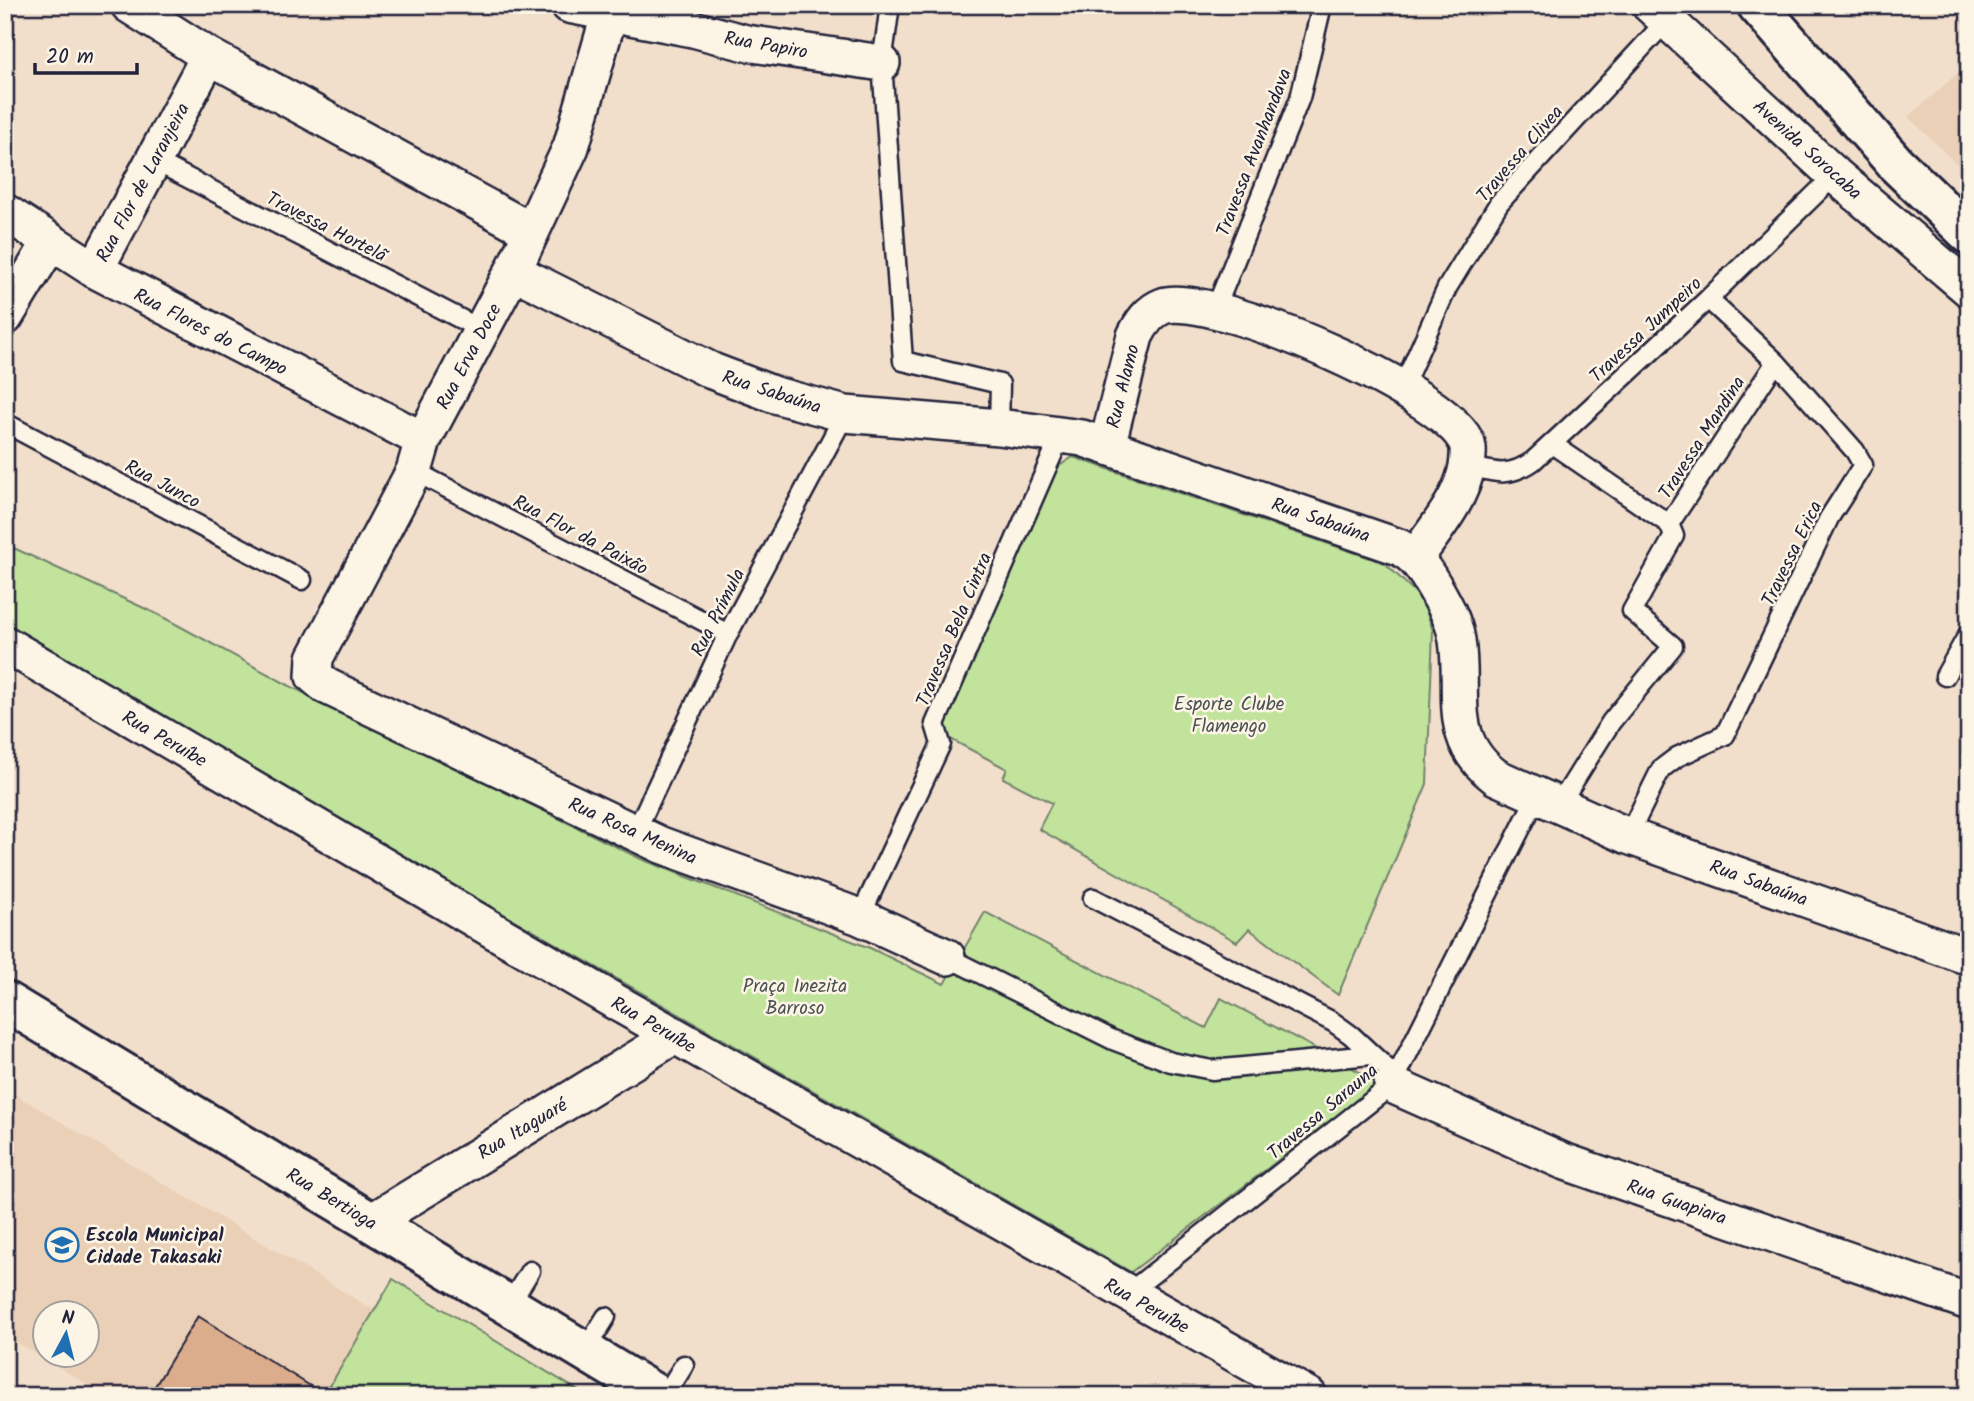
<svg xmlns="http://www.w3.org/2000/svg" width="1974" height="1401" font-family="Kalam,sans-serif">
	<style>
		.built { fill: #ebd0b8; fill-rule: evenodd }
		.green { fill: #c1e39c; stroke: #72826c; stroke-width: 2 }
		.building { fill: #dcad8d; stroke: #22223b; stroke-width: 2 }
		.lines { fill: none; stroke-linecap: round; stroke-linejoin: round }
		.lane-casing { stroke: #22223b; stroke-width: 23 }
		.street-casing { stroke: #22223b; stroke-width: 40 }
		.secondary-casing { stroke: #22223b; stroke-width: 44 }
		.lane { stroke: #fcf5e5; stroke-width: 18 }
		.street { stroke: #fcf5e5; stroke-width: 35 }
		.secondary { stroke: #fcf5e5; stroke-width: 38 }
		.labels { text-anchor: middle; stroke-width: 5; stroke-linejoin: round; paint-order: stroke }
		.street-label { font-size: 19px; fill: #22223b; stroke: #fcf5e5 }
		.park-label { font-size: 19px; fill: #4a5253; stroke: #fcf5e5 }
		.poi-label { font-size: 19px; font-weight: bold; fill: #22223b; stroke: #fcf5e5; text-anchor: start }
	</style>
	<rect width="100%" height="100%" fill="#f2dfcb"/>
	<filter id="ink" filterUnits="userSpaceOnUse"><feTurbulence type="fractalNoise" baseFrequency=".0143" numOctaves="2"/><feDisplacementMap in="SourceGraphic" scale="14" xChannelSelector="R" yChannelSelector="G"/><feConvolveMatrix kernelMatrix="1 2 1 2 8 2 1 2 1" color-interpolation-filters="sRGB"/></filter>
	<g filter="url(#ink)">
		<path class="built" d="M1969,63V176L1908,117Z
			M5,1088L374,1310L324,1396H106L5,1335ZM46,1314H88V1356H46Z"/>
		<path class="green" d="M1073,457L1385,563L1422,599L1433,631L1427,784L1338,995L1249,929L1237,942L1039,829L1052,803L1003,778L1007,769L941,734L1056,468Z
			M5,544L159,615L290,686L641,859L870,948L944,984L985,912L1206,1028L1221,998L1380,1083L1131,1272L242,765L5,623Z
			M393,1279L587,1396H324Z"/>
		<path class="building" d="M198,1316L320,1392L318,1396H149Z"/>
		<g class="lines">
			<defs>
				<path id="lane" d="M890,5L882,63L903,361L1000,384L999,427
					M153,160L482,330
					M1215,310L1300,98L1322,5
					M1402,389L1447,288L1499,203L1681,5
					M5,423L302,580
					M1552,444L1669,524
					M1465,465C1494,472 1507,479 1533,461L1708,299L1835,175
					M414,471L728,634
					M1945,676L1969,633
					M1559,805L1611,722L1673,646L1632,611L1674,536L1669,524L1776,362
					M635,833L728,634L845,414
					M1628,836L1661,769L1677,757L1725,735L1829,518L1863,465L1855,451L1776,362L1708,299
					M1093,898L1333,1022L1351,1035L1395,1076
					M860,917L941,744L935,724L1061,435
					M947,957L1113,1040L1171,1062L1212,1070L1371,1055
					M1127,1294L1392,1085L1537,796
					M509,1305L530,1271
					M585,1351L606,1317
					M665,1396L684,1365"/>
				<path id="street" d="M129,5L209,56L531,231
					M569,5L693,29L746,43L882,63
					M1650,5L1835,175L1969,289
					M610,12L571,147L513,271L423,440L414,471L315,658L314,676L326,686L661,845L860,917L947,957
					M5,212L95,270L423,440
					M95,270L209,56
					M513,271L712,371L775,395L845,414L999,427L1082,438L1399,547C1417,557 1423,568 1434,586C1443,602 1454,620 1457,640C1465,694 1445,739 1496,777L1628,836L1969,957
					M5,317L50,243
					M1107,446L1135,336C1141,324 1149,311 1163,306C1208,289 1464,399 1468,448C1471,489 1438,525 1416,557
					M5,644L614,1001L1309,1396
					M1392,1085L1563,1161L1969,1302
					M371,1222L674,1036"/>
				<path id="secondary" d="M1757,5L1896,164L1969,234
					M5,1001L659,1396"/>
			</defs>
			<use href="#lane" class="lane-casing"/>
			<use href="#street" class="street-casing"/>
			<use href="#secondary" class="secondary-casing"/>
			<use href="#lane" class="lane"/>
			<use href="#street" class="street"/>
			<use href="#secondary" class="secondary"/>
		</g>
	</g>
	<defs>
		<symbol id="school-ring" viewBox="-11 -11 22 22"><circle r="9.5" fill="#fcf5e5" stroke="#1f6fb2" stroke-width="1.5"/><path d="M0-5L7-2L0 1L-7-2ZM-4 1L0 2.5L4 1V4Q0 6-4 4Z" fill="#1f6fb2"/></symbol>
	</defs>
	<g fill-rule="evenodd">
		<use href="#school-ring" x="43" y="1226" width="38" height="38"/>
	</g>
	<g class="labels">
		<g class="street-label">
			<text transform="translate(766 44) rotate(10)" y="7">Rua Papiro</text>
			<text transform="translate(1808 149) rotate(42)" y="7">Avenida Sorocaba</text>
			<text transform="translate(1253 152) rotate(-69)" y="7">Travessa Avanhandava</text>
			<text transform="translate(1519 153) rotate(-49)" y="7">Travessa Clivea</text>
			<text transform="translate(142 182) rotate(-62)" y="7">Rua Flor de Laranjeira</text>
			<text transform="translate(327 226) rotate(27)" y="7">Travessa Hortelã</text>
			<text transform="translate(1645 329) rotate(-43)" y="7">Travessa Jumpeiro</text>
			<text transform="translate(211 331) rotate(27)" y="7">Rua Flores do Campo</text>
			<text transform="translate(468 356) rotate(-62)" y="7">Rua Erva Doce</text>
			<text transform="translate(1122 386) rotate(-76)" y="7">Rua Alamo</text>
			<text transform="translate(772 391) rotate(18)" y="7">Rua Sabaúna</text>
			<text transform="translate(1701 437) rotate(-57)" y="7">Travessa Mandina</text>
			<text transform="translate(163 483) rotate(28)" y="7">Rua Junco</text>
			<text transform="translate(1321 519) rotate(19)" y="7">Rua Sabaúna</text>
			<text transform="translate(581 534) rotate(28)" y="7">Rua Flor da Paixão</text>
			<text transform="translate(1791 553) rotate(-64)" y="7">Travessa Erica</text>
			<text transform="translate(717 612) rotate(-63)" y="7">Rua Prímula</text>
			<text transform="translate(953 629) rotate(-67)" y="7">Travessa Bela Cintra</text>
			<text transform="translate(165 738) rotate(30)" y="7">Rua Peruíbe</text>
			<text transform="translate(633 830) rotate(24)" y="7">Rua Rosa Menina</text>
			<text transform="translate(1759 882) rotate(20)" y="7">Rua Sabaúna</text>
			<text transform="translate(654 1024) rotate(30)" y="7">Rua Peruíbe</text>
			<text transform="translate(1322 1111) rotate(-40)" y="7">Travessa Sarauna</text>
			<text transform="translate(522 1128) rotate(-31)" y="7">Rua Itaguaré</text>
			<text transform="translate(332 1198) rotate(31)" y="7">Rua Bertioga</text>
			<text transform="translate(1677 1201) rotate(19)" y="7">Rua Guapiara</text>
			<text transform="translate(1147 1305) rotate(29)" y="7">Rua Peruíbe</text>
		</g>
		<g class="park-label">
			<text x="1229" y="710">Esporte Clube<tspan x="1229" dy="22">Flamengo</tspan></text>
			<text x="795" y="992">Praça Inezita<tspan x="795" dy="22">Barroso</tspan></text>
		</g>
		<g class="poi-label">
			<text x="86" y="1241">Escola Municipal<tspan x="86" dy="22">Cidade Takasaki</tspan></text>
		</g>
	</g>
	<rect width="1974" height="1401" fill="none" stroke="#fcf5e5" stroke-width="28"/>
	<rect x="14" y="14" width="1946" height="1373" fill="none" stroke="#22223b" stroke-width="2.5" filter="url(#ink)"/>
	<g transform="translate(66 1334) rotate(7)"><circle r="33" fill="#fcf5e5" stroke="#a5a1a1" stroke-width="2"/>
	<path d="M0-5L12 26L0 18L-12 26Z" fill="#1f6fb2"/>
	<text y="-10" font-size="19" font-weight="bold" text-anchor="middle" fill="#22223b">N</text>
	</g>
	<path d="M35 63v10h102v-10" fill="none" stroke="#22223b" stroke-width="3.5"/>
	<text x="46" y="63" font-size="21" fill="#22223b" stroke="#fcf5e5" stroke-width="5" paint-order="stroke">20 m</text>
</svg>
